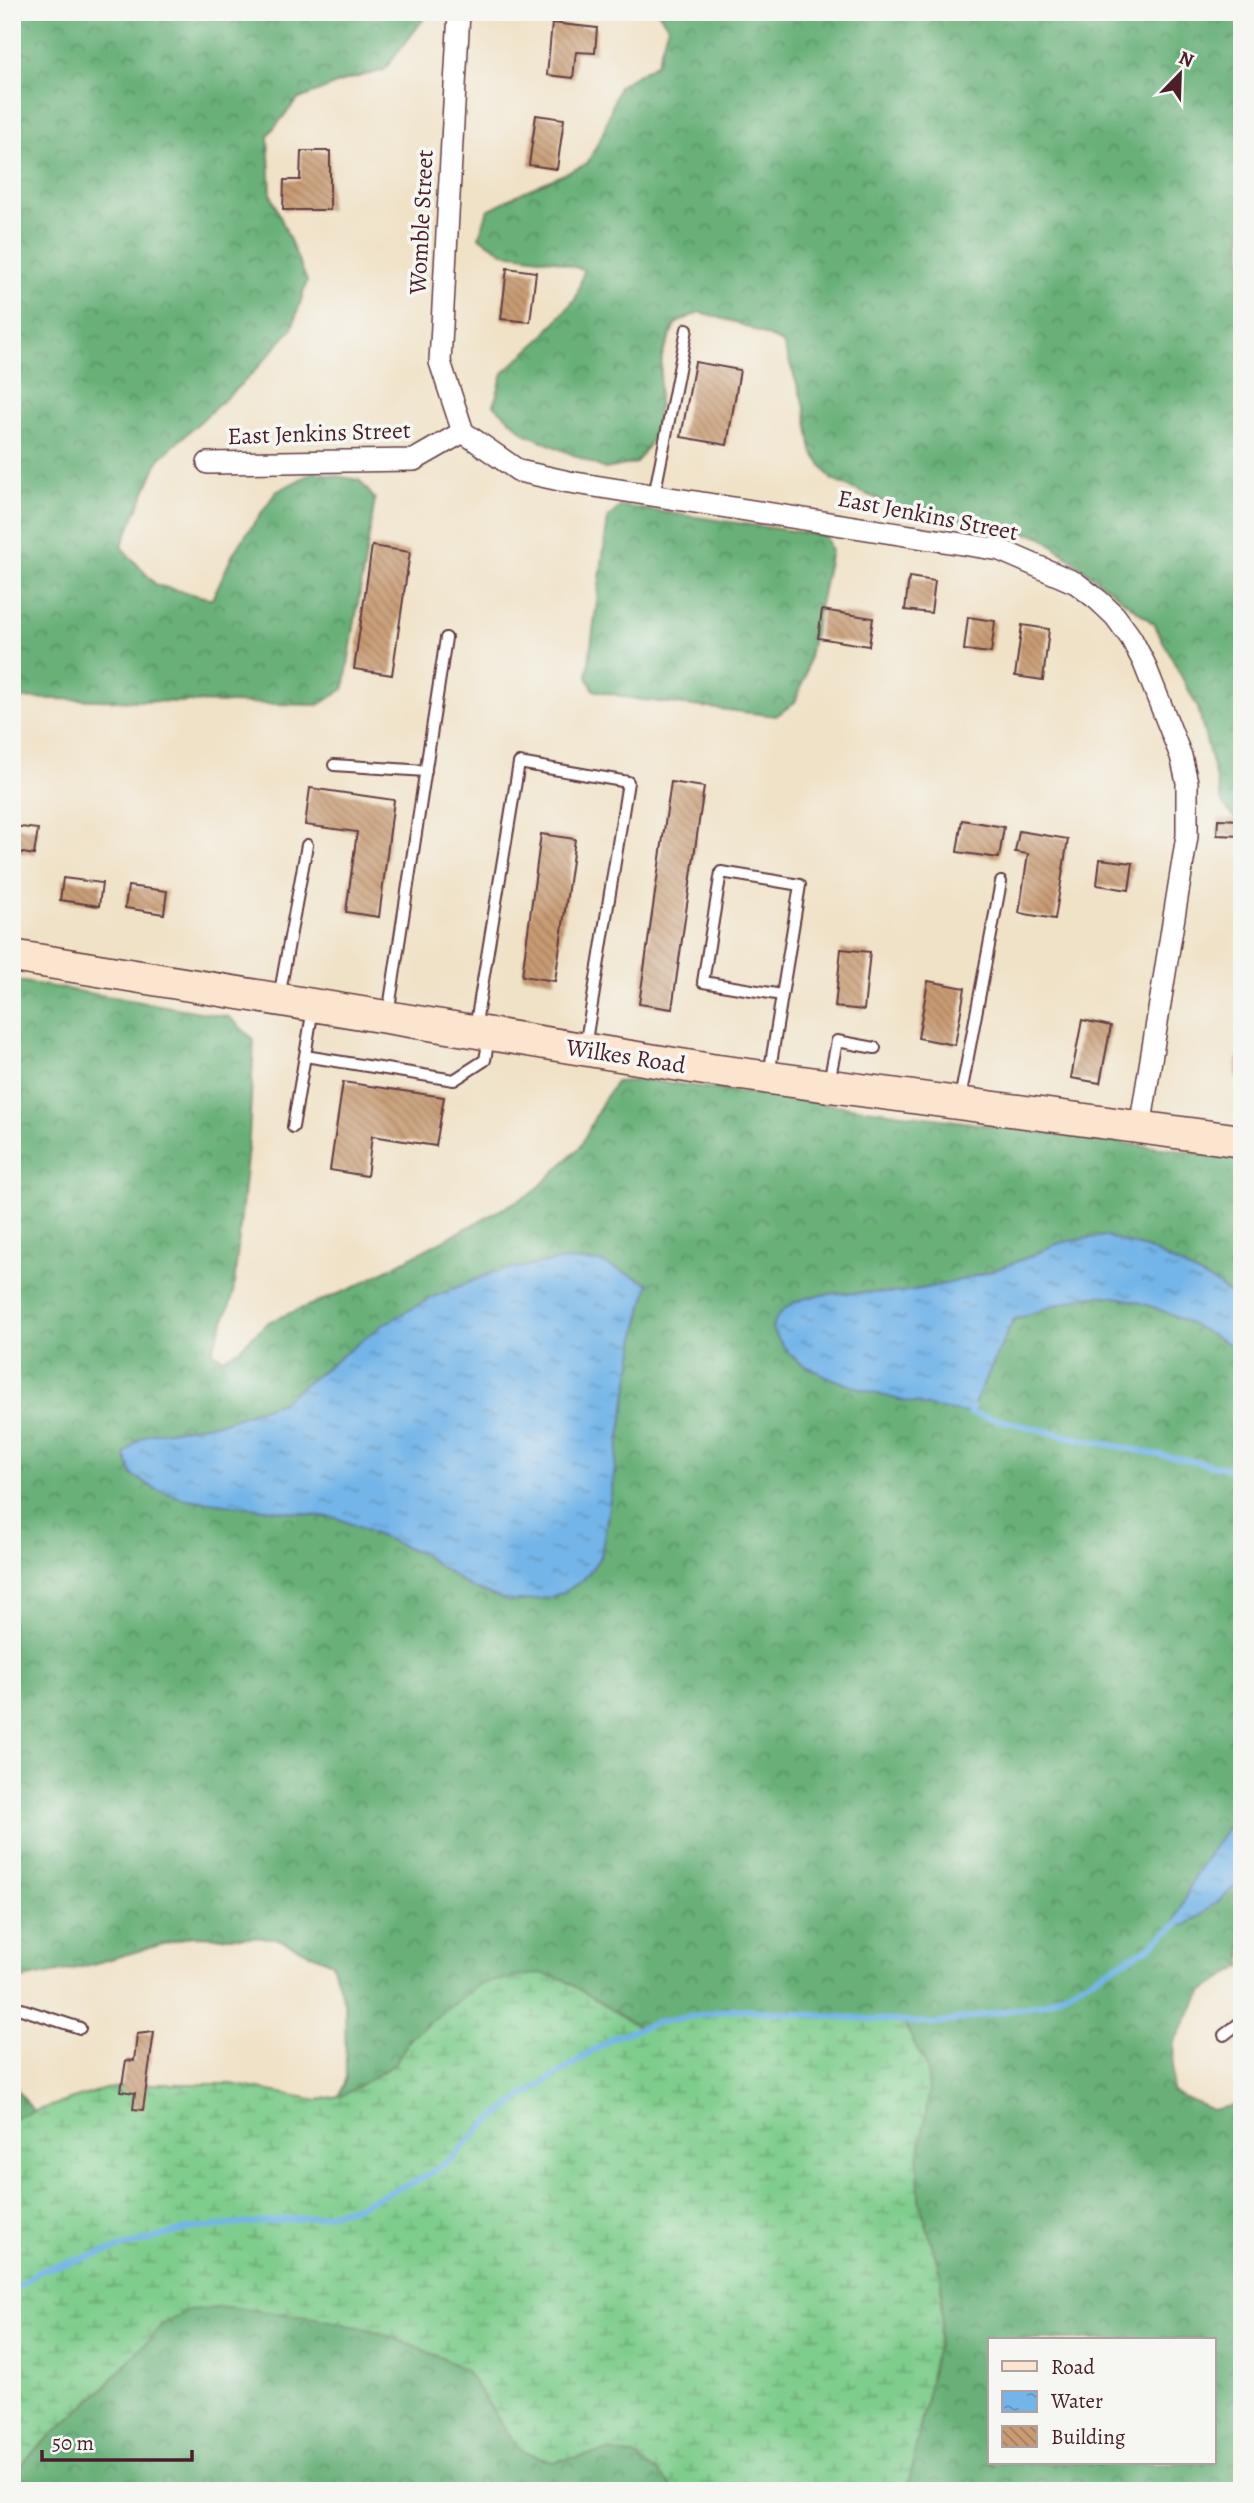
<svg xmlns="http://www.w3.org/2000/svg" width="1254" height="2503" font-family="Alegreya,serif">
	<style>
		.forest { fill: url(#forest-crowns); stroke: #586852; stroke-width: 2; fill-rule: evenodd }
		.wetland { fill: url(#wetland-marsh); stroke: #64765c; stroke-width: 2 }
		.water { fill: url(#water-ripples); stroke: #5e6a8a; stroke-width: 2 }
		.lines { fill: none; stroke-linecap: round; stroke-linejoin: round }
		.stream { stroke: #73b5e8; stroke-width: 6 }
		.building { fill: url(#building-back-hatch) }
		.lane-casing { stroke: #633c42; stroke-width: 14 }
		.street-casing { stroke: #633c42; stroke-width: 24 }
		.secondary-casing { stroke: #633c42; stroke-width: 35 }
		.lane { stroke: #fff; stroke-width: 10 }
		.street { stroke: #fff; stroke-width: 21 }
		.secondary { stroke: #fce5cf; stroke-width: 32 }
		.labels { text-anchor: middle; stroke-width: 7; stroke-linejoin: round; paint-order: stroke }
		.street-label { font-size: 24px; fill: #4a1f2b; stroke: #f6f6f2 }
	</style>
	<defs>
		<pattern id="forest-crowns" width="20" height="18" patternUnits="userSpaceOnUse" patternTransform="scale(1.75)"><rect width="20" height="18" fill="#67b078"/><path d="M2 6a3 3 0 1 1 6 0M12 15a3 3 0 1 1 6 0" fill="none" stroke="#578f63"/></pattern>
		<pattern id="wetland-marsh" width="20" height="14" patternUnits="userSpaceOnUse" patternTransform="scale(1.75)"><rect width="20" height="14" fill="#7fcd8d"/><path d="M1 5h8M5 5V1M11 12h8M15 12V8" fill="none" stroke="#6aa673"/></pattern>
		<pattern id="water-ripples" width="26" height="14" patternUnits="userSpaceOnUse" patternTransform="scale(1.75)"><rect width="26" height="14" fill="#73b5e8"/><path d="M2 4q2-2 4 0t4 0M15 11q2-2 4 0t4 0" fill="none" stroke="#6093bc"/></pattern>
		<pattern id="building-back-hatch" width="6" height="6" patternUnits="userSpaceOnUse" patternTransform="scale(1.75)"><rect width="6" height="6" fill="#c89b73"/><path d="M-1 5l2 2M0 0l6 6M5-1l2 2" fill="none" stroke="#a47e5f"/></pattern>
	</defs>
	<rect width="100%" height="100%" fill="#f6f6f2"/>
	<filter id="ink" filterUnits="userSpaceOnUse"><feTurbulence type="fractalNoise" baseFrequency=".0143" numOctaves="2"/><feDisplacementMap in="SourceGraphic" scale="14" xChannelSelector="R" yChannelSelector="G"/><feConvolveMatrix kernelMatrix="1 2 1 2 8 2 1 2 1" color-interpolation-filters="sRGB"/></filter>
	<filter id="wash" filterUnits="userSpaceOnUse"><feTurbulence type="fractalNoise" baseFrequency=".00686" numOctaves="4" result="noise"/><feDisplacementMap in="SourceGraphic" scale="28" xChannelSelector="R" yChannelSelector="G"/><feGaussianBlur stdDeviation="1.57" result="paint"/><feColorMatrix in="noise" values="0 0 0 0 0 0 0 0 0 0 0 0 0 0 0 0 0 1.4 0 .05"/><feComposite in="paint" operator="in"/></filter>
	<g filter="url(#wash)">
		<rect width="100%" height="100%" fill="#f0e2c7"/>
		<path class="forest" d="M12,12H427L426,16L384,70L346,80L297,100L268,135L271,195L307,281L292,329L250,376L159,459L121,547L156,585L212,599L234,552L276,492L314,472L359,480L375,499L344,689L319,705L12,698Z
			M658,12H1242V827L1222,803L1198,708L1154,624L1041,536L897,507L832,480L812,451L805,408L783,343L738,323L699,312L675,324L662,356L656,434L636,463L605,469L526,434L494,405L503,373L541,339L576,298L584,270L554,260L505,253L479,237L488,210L523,192L587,164L603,133L619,86L657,63L668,26Z
			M621,506L826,536L831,551L805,676L795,702L776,716L635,699L594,690L587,677L608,518Z
			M12,980L229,1017L254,1040L249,1137L233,1296L212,1351L223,1358L239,1349L268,1322L355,1287L534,1192L580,1147L602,1103L616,1082L648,1080L1242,1159V1966L1202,1992L1174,2042L1172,2092L1212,2110L1242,2104V2491H12V2083L37,2116L316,2155L346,2077L345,2006L332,1963L276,1938L191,1936L82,1967L18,1980L12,1978ZM990,2340H1214V2463H990Z"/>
		<path class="wetland" d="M540,1973L563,1979L640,2028L732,2009L904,2023L927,2068L929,2095L918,2159L919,2199L941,2276V2326L907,2491H676L657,2472L634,2456L610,2451L552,2462L519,2450L465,2369L415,2346L372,2330L315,2318L228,2307L188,2310L162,2325L104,2388L36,2449L12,2475V2121L19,2116L105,2089L141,2084H231L318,2100L344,2095L395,2064L411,2037L479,1984Z"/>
		<path class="water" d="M1105,1236L1149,1249L1215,1283L1242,1304V1351C1198,1329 1135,1288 1086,1297C1062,1302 1037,1312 1013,1320L970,1413C928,1410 820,1383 791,1355C783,1348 778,1337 772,1329C784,1282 862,1296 900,1292C946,1286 991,1273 1033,1255C1041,1252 1049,1246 1057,1244C1072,1239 1089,1239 1105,1236Z
			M563,1260L600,1262L649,1283L637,1331L601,1556L584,1579L566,1591L549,1598L511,1602L470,1587L422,1554L337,1518L186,1499L158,1490L132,1475L125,1454L137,1441L149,1434L224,1422L281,1402L381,1326L431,1298L494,1272Z
			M1242,1806V1879C1225,1898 1206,1912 1185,1926L1175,1922L1194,1876Z"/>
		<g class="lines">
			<path class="stream" d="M972,1407L970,1413L1075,1438L1242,1471
				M12,2290L42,2270L187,2229L316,2217L356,2207L425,2177L454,2157L482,2127L518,2100L614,2037L655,2023L732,2009L936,2024L1044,2004L1148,1948L1184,1919"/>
		</g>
		<g id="blocks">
			<path class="building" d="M552,23L597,28L595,53L576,52L573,78L547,75Z
				M536,115L564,119L557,169L529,165Z
				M301,151H330V210H283L284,180H300Z
				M507,268L536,272L530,322L501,319Z
				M695,362L740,370L727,445L681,437Z
				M372,546L410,552L392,675L354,669Z
				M909,577L935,581L931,613L905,610Z
				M822,610L873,618L869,646L818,638Z
				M968,617L995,621L991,653L964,650Z
				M1022,625L1049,629L1043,680L1015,676Z
				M671,782L704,787L672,1009L639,1004Z
				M310,788L394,800L379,917L346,912L357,832L305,825Z
				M1218,819L1242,820V836L1217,835Z
				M962,820L1004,827L999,858L957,852Z
				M12,826L38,829L34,855L12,851Z
				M1019,831L1068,839L1055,919L1019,913L1028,854L1015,852Z
				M541,834L575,839L555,981L522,976Z
				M1100,859L1133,863L1129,890L1097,885Z
				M63,878L102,883L99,906L60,900Z
				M128,886L167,891L164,914L125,908Z
				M841,949L870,952L864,1010L835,1007Z
				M928,981L965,988L955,1045L918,1038Z
				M1082,1020L1111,1026L1100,1083L1071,1078Z
				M1239,1045H1242V1079L1235,1078Z
				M343,1082L444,1097L436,1146L372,1136L367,1176L330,1170Z
				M154,2032L143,2110L133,2109L135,2093L121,2091L126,2060L134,2061L137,2034Z"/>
		</g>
	</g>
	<g filter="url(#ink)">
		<use href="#blocks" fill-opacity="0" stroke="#633c42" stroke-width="2"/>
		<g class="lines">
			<defs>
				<path id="lane" d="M654,496L687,329
					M334,765L426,771
					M279,997L307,845
					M388,1015L446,638
					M475,1029L519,763L628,782L585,1047
					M305,1056L454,1080L485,1060L489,1038
					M769,1075L800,885L721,872L703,982L782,995
					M829,1082L837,1041L875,1048
					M960,1099L1001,882
					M293,1127L313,1008
					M12,2006L80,2028
					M1224,2035L1242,2021"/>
				<path id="street" d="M459,12L440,362L463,432
					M208,463L414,460L463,432L519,471L569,482L1000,550L1076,583L1098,600L1115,616L1131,638L1144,663L1181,756L1187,782V836L1140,1128"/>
				<path id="secondary" d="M12,956L711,1070L1242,1141"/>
			</defs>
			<use href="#lane" class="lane-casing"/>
			<use href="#street" class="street-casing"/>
			<use href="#secondary" class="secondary-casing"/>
			<use href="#lane" class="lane"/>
			<use href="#street" class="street"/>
			<use href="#secondary" class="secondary"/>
		</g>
	</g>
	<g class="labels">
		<g class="street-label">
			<text transform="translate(421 222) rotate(-87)" y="8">Womble Street</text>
			<text transform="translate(319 433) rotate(-2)" y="8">East Jenkins Street</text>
			<text transform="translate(928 515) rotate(11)" y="8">East Jenkins Street</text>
			<text transform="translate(626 1056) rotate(9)" y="8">Wilkes Road</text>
		</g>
	</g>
	<rect width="1254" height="2503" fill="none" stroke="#f6f6f2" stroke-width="42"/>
	<rect x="988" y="2338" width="228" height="126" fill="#f6f6f2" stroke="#b1a0a2" stroke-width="2"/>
	<rect x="1002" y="2361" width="35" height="10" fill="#fce5cf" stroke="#b1a0a2" stroke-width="2"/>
	<text x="1051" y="2374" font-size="21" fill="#4a1f2b">Road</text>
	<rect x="1002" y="2391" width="35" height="21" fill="url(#water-ripples)" stroke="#b1a0a2" stroke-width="2"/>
	<text x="1051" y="2408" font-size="21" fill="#4a1f2b">Water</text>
	<rect x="1002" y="2426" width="35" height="21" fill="url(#building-back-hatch)" stroke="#b1a0a2" stroke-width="2"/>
	<text x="1051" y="2444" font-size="21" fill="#4a1f2b">Building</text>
	<g transform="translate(1180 74) rotate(23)" stroke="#f6f6f2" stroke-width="5" paint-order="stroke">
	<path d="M0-5L12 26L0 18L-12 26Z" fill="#4a1f2b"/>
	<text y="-10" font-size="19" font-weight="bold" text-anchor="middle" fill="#4a1f2b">N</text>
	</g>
	<path d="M42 2450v10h150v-10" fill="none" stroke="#4a1f2b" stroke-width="3.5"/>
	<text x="52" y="2450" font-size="21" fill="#4a1f2b" stroke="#f6f6f2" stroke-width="5" paint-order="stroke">50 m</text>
</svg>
